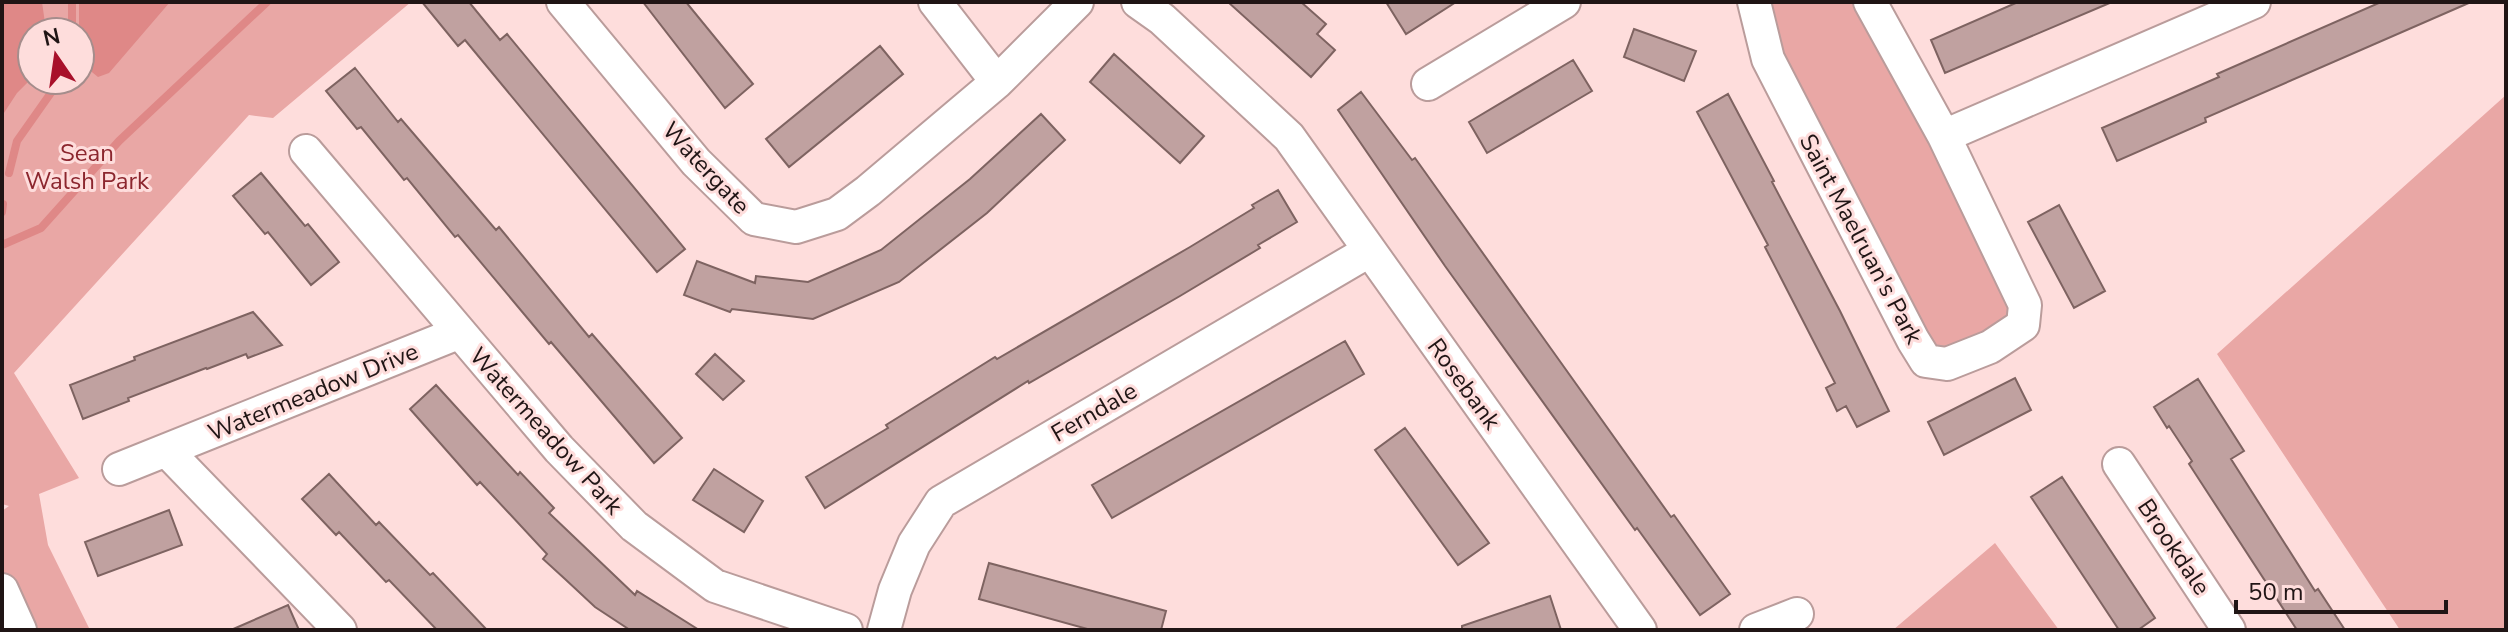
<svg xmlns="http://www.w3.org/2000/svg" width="2508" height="632" font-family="'Nunito Sans',sans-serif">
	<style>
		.green { fill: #e9a7a5; fill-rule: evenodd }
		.forest { fill: #df8887 }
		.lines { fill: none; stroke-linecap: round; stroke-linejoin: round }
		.stream { stroke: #df8887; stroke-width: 8 }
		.building { fill: #c0a1a0; stroke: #7e6361; stroke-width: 2 }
		.minor-casing { stroke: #ba9c9b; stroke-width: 36 }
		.minor { stroke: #fff; stroke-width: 32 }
		.labels { text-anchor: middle; stroke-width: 6; stroke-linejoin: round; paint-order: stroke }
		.park-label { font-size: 24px; fill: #8c262e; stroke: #fedddc }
		.street-label { font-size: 24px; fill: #201515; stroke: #fedddc }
	</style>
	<rect width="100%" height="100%" fill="#fedddc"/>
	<path class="green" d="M2,2H411L273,118L249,115L14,373L79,478L39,494L48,545L90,630H2V511L9,506L2,504ZM32,32H80V80H32Z
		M1754,2H1874L2023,325L1926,361Z
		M2506,95V630H2400L2217,354Z
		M1995,543L2059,630H1893Z"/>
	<path class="forest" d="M2,2H42L46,30L32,32V78L17,93L2,116Z
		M79,2H170L109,73L98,77L82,64L79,32Z"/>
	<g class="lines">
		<path class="stream" d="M72,32V2
			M9,173L17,141L60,80
			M2,212L3,204
			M2,245L41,228L119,141L267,2"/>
	</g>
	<path class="building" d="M422,2H469L500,40L507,34L685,249L657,272L465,40L458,46Z
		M643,2H686L753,84L725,108Z
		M1228,2H1301L1326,24L1317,34L1335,50L1311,77Z
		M1386,2H1456L1406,34Z
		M2018,2H2112L1945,73L1931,40Z
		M2381,2H2471L2205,118L2206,122L2117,161L2102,128L2219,77L2217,74Z
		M1634,29L1696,51L1684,81L1624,57Z
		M880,46L903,74L789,167L766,139Z
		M1114,54L1204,136L1180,163L1090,82Z
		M1573,60L1592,91L1487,153L1469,122Z
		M355,68L398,122L401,119L496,230L499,227L589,337L592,334L682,438L654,463L551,342L549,344L458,235L455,237L407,178L404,180L361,127L357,129L326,91Z
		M1361,92L1412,160L1415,158L1671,517L1674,515L1730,594L1700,615L1637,528L1635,530L1445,266L1338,110Z
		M1728,94L1774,181L1772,182L1840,311L1889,411L1857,427L1846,406L1837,411L1826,388L1835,383L1765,247L1768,245L1697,112Z
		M1041,114L1065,140L987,213L899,282L813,319L732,309L730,312L684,295L697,261L755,283L756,276L808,282L881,250L970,179Z
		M261,173L305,226L308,224L339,262L311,285L268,232L265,234L233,196Z
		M1278,190L1297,222L1258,245L1260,248L1180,296L1029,383L1028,381L825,508L806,477L888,428L886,425L995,357L997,359L1190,247L1254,208L1252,205Z
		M2059,205L2105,291L2074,308L2028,222Z
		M253,312L282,345L248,358L246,354L207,369L206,368L128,398L129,401L83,419L70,385L135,360L134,357Z
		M1345,341L1364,374L1112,518L1092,485Z
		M715,354L744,381L723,400L696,374Z
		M2015,378L2031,410L1944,455L1928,422Z
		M2198,379L2244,451L2231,459L2315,591L2318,589L2345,630H2297L2189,464L2192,461L2169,426L2167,428L2154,407Z
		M436,385L518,475L520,472L554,508L549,513L635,595L637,591L699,630H630L595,607L565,579L543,559L547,554L480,482L477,485L410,409Z
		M1405,428L1489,543L1458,565L1375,450Z
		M714,469L763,501L744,532L693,500Z
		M329,474L376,525L379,522L430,575L433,573L487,630H437L389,580L386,582L339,532L336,535L302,499Z
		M2062,477L2155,618L2138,630H2119L2031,497Z
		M169,510L182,545L98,576L85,542Z
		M989,563L1166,611L1161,630H1091L979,599Z
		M1550,596L1561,630H1462V626Z
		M288,605L299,630H231Z"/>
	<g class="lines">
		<defs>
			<path id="minor" d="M563,2L696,162L754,219L796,227L837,214L868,191L997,82L1077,2
				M935,2L997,82
				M1138,2L1162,19L1289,137L1640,630
				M1754,2L1768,59L1913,340L1926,361L1947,364L1990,347L2023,325L2025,305L1944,136L1870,2
				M1428,84L1564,2
				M1944,136L2254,2
				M306,151L559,449L634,526L715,586L846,630
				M167,451L340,630
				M2119,464L2229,630
				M119,469L458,333
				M2,590L20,630
				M884,630L895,590L914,544L941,502L1369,251
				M1756,630L1797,614"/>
		</defs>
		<use href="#minor" class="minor-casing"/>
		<use href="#minor" class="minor"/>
	</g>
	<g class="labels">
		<g class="park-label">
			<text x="87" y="161">Sean<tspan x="87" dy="28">Walsh Park</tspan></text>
		</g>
		<g class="street-label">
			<text transform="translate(706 168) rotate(47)" y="8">Watergate</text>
			<text transform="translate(1861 239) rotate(62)" y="8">Saint Maelruan's Park</text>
			<text transform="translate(1464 384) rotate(54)" y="8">Rosebank</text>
			<text transform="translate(313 392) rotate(-22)" y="8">Watermeadow Drive</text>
			<text transform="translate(1094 412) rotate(-30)" y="8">Ferndale</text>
			<text transform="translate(546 431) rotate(48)" y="8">Watermeadow Park</text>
			<text transform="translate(2174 547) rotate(56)" y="8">Brookdale</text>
		</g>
	</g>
	<rect width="2508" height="632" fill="none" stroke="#201515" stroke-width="8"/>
	<g transform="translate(56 56) rotate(347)"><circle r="38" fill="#fedddc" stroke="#a58d8c" stroke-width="2"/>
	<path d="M0-6L14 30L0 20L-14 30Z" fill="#a8102a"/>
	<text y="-12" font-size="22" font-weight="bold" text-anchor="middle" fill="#201515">N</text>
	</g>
	<path d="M2236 600v12h210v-12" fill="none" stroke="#201515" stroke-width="4"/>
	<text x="2248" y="600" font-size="24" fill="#201515" stroke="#fedddc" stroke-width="6" paint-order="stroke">50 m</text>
</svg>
